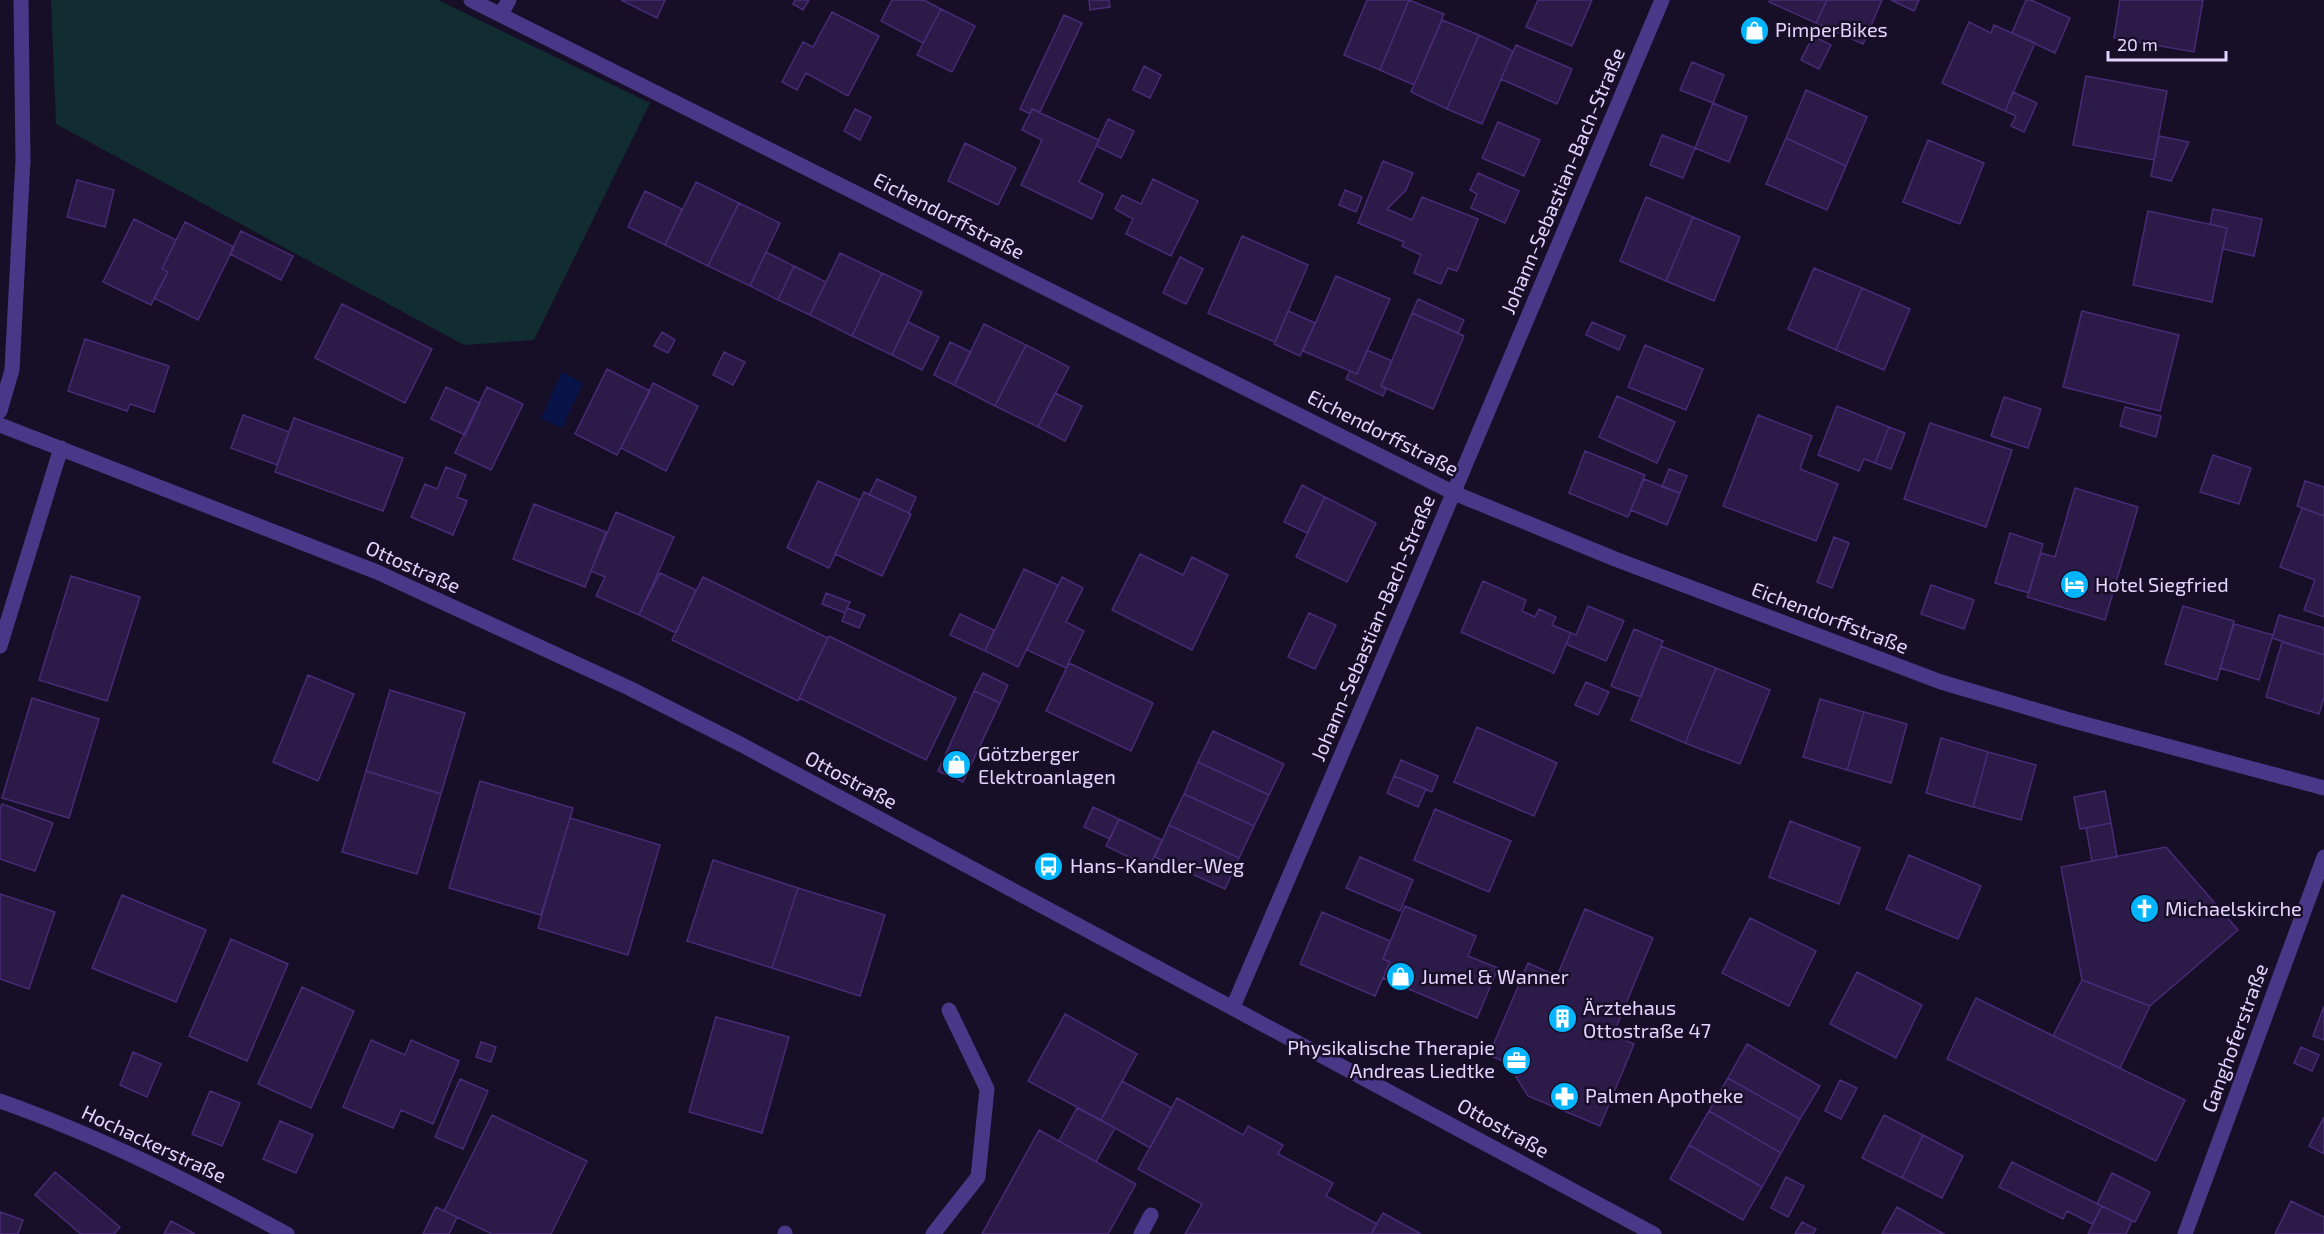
<svg xmlns="http://www.w3.org/2000/svg" width="2324" height="1234" font-family="'Exo 2',sans-serif">
	<style>
		.green { fill: #112d32 }
		.water { fill: #081347 }
		.building { fill: #2c1a49; stroke: #482b76; stroke-width: 1.5 }
		.lines { fill: none; stroke-linecap: round; stroke-linejoin: round }
		.minor { stroke: #493788; stroke-width: 15 }
		.labels { text-anchor: middle; stroke-width: 5; stroke-linejoin: round; paint-order: stroke }
		.poi-label { font-size: 20px; fill: #e1d5ff; stroke: #170e27; text-anchor: start }
		.street-label { font-size: 20px; fill: #e1d5ff; stroke: #170e27 }
	</style>
	<rect width="100%" height="100%" fill="#170e27"/>
	<path class="green" d="M51,0H438L650,103L534,340L464,345L56,124Z"/>
	<path class="water" d="M562,372L583,383L562,428L541,418Z"/>
	<path class="building" d="M621,0H665L657,18Z
		M795,0H809L803,10L793,4Z
		M892,0H924L941,9L923,43L881,21Z
		M1089,0H1109L1110,7L1090,10Z
		M1367,0H1409L1380,70L1344,55Z
		M1409,0L1444,14L1414,85L1380,70Z
		M1538,0H1592L1572,46L1526,27Z
		M1770,0H1827L1816,23L1769,2Z
		M1827,0H1882L1863,44L1816,23Z
		M1891,0H1919L1914,11Z
		M2026,0H2031L2070,18L2055,53L2012,33Z
		M2120,0H2203L2194,52L2114,38Z
		M941,9L975,26L952,72L917,55Z
		M832,12L879,36L848,96L806,73L797,90L782,82L803,42L813,47Z
		M1064,15L1082,23L1040,112L1032,109L1030,114L1020,109Z
		M1442,20L1479,35L1447,109L1411,92Z
		M1969,22L1991,33L1994,25L2035,43L2005,111L1942,83Z
		M1479,35L1513,51L1482,124L1447,109Z
		M1813,36L1831,45L1819,69L1801,60Z
		M1516,45L1572,69L1557,104L1501,79Z
		M1692,62L1724,75L1713,103L1680,90Z
		M1144,66L1161,75L1150,98L1133,90Z
		M2086,76L2167,91L2154,160L2073,145Z
		M1806,90L1867,117L1846,166L1786,138Z
		M2013,92L2037,103L2024,132L2011,126L2016,116L2005,111Z
		M1713,103L1747,117L1729,162L1695,148Z
		M855,109L871,117L860,140L844,131Z
		M1032,109L1099,140L1079,182L1103,194L1092,219L1021,185L1042,140L1022,130Z
		M1108,119L1134,131L1121,158L1096,146Z
		M1498,122L1540,140L1524,176L1482,158Z
		M1662,135L1695,148L1683,178L1650,165Z
		M2159,136L2189,142L2171,181L2151,176Z
		M1786,138L1846,166L1827,210L1766,184Z
		M1928,140L1984,163L1960,224L1903,202Z
		M965,143L1016,168L998,205L948,181Z
		M1383,161L1413,173L1406,190L1387,209L1412,220L1422,197L1478,219L1457,271L1448,268L1441,284L1414,273L1421,255L1402,246L1404,242L1358,223Z
		M1478,173L1519,191L1505,223L1471,208L1477,194L1470,190Z
		M1153,179L1198,201L1171,256L1126,234L1133,219L1115,209L1122,195L1141,204Z
		M77,180L114,190L105,227L67,217Z
		M696,182L739,203L708,266L665,245Z
		M1345,190L1362,197L1356,212L1339,205Z
		M645,191L682,209L665,245L628,227Z
		M1646,197L1693,217L1666,281L1620,261Z
		M739,203L780,223L750,286L708,266Z
		M2213,209L2262,219L2254,256L2223,249L2227,228L2210,224Z
		M2148,211L2227,228L2212,302L2133,285Z
		M1693,217L1740,237L1714,301L1666,281Z
		M134,219L176,240L162,269L168,272L151,305L103,282Z
		M185,222L234,247L198,320L154,298L168,272L162,269Z
		M241,231L293,256L281,280L230,254Z
		M1242,236L1308,265L1275,342L1208,313Z
		M766,252L794,266L778,300L750,286Z
		M840,253L882,273L852,336L810,315Z
		M1180,257L1203,269L1186,304L1163,293Z
		M794,266L826,282L810,315L778,300Z
		M1814,268L1862,288L1836,350L1788,329Z
		M882,273L922,292L892,355L852,336Z
		M1336,276L1390,299L1357,374L1303,351Z
		M1862,288L1910,309L1884,370L1836,350Z
		M1418,299L1464,320L1458,333L1412,313Z
		M342,304L432,349L405,403L315,358Z
		M1288,311L1315,323L1300,356L1274,344Z
		M2082,311L2179,335L2160,411L2063,387Z
		M1412,313L1464,336L1433,409L1381,386Z
		M908,322L939,337L922,370L892,355Z
		M1592,322L1625,336L1619,350L1586,335Z
		M984,324L1026,345L995,406L954,385Z
		M662,332L675,340L668,353L654,346Z
		M85,339L169,366L154,412L130,404L127,411L68,391Z
		M950,342L971,352L954,385L934,375Z
		M1026,345L1069,367L1038,427L995,406Z
		M1645,345L1703,369L1686,410L1628,387Z
		M1367,350L1392,361L1381,386L1386,389L1383,396L1346,379L1350,371L1357,374Z
		M724,352L745,362L733,385L713,375Z
		M607,369L650,391L617,455L575,434Z
		M653,383L698,406L666,471L621,448Z
		M446,387L480,403L465,435L431,419Z
		M487,387L523,404L491,470L455,453Z
		M1055,393L1082,406L1065,441L1038,427Z
		M1617,396L1675,422L1657,463L1599,437Z
		M2004,397L2041,409L2028,448L1991,436Z
		M1837,406L1889,427L1875,463L1864,459L1859,471L1818,455Z
		M2125,407L2161,416L2156,437L2120,426Z
		M243,415L289,432L277,465L231,448Z
		M1758,415L1812,436L1800,469L1838,484L1816,541L1723,506Z
		M294,418L403,458L383,511L275,472Z
		M1930,423L2012,450L1986,527L1904,499Z
		M1889,427L1905,433L1891,469L1875,463Z
		M1585,451L1645,475L1628,517L1569,493Z
		M2213,455L2251,468L2239,504L2200,492Z
		M446,467L466,475L457,497L467,501L453,535L411,517L425,484L437,489Z
		M1669,469L1687,476L1680,493L1662,487Z
		M877,479L916,497L909,513L869,495Z
		M1644,479L1680,493L1667,525L1631,510Z
		M818,481L860,500L829,568L787,548Z
		M2305,481L2324,487V516L2297,506Z
		M1302,485L1325,497L1307,533L1284,522Z
		M2075,488L2138,507L2105,620L2027,597L2041,553L2055,557Z
		M864,492L911,514L882,576L835,554Z
		M1325,497L1376,523L1347,582L1296,557Z
		M534,504L606,532L585,587L513,559Z
		M2302,508L2324,516V617L2304,610L2315,580L2280,567Z
		M616,512L674,537L639,615L596,596L605,577L591,571Z
		M2010,533L2043,544L2029,593L1995,583Z
		M1834,537L1849,543L1832,588L1817,582Z
		M1140,554L1183,575L1192,557L1228,575L1192,650L1112,610Z
		M1024,569L1058,585L1018,667L985,651Z
		M660,573L696,590L676,633L639,615Z
		M71,576L140,597L107,701L39,680Z
		M703,577L828,638L798,701L672,640Z
		M1062,577L1083,588L1066,622L1084,631L1066,668L1027,650Z
		M1483,581L1526,600L1522,611L1535,617L1539,609L1556,617L1552,625L1571,633L1554,673L1461,632Z
		M1931,585L1974,600L1964,629L1921,614Z
		M826,593L850,602L845,613L822,604Z
		M1588,606L1624,621L1606,661L1566,644L1571,633L1576,635Z
		M2183,606L2234,621L2217,680L2165,664Z
		M847,608L865,615L859,628L842,621Z
		M1309,613L1336,625L1315,669L1288,657Z
		M960,614L994,630L985,651L950,635Z
		M2279,615L2324,628V655L2272,638Z
		M2234,624L2273,635L2259,680L2220,668Z
		M1634,629L1663,641L1641,697L1611,686Z
		M829,636L956,698L926,760L799,698Z
		M2282,642L2324,655V697L2319,714L2266,697Z
		M1661,646L1716,668L1685,743L1631,720Z
		M1069,663L1153,703L1131,751L1046,711Z
		M1716,668L1770,690L1740,764L1685,743Z
		M983,673L1008,685L1000,703L974,691Z
		M308,675L354,694L318,781L273,762Z
		M1586,682L1609,692L1598,715L1575,705Z
		M390,690L465,713L441,794L366,771Z
		M974,691L1000,703L963,782L938,771Z
		M32,698L99,719L69,818L2,798Z
		M1820,699L1864,712L1847,770L1803,757Z
		M1864,712L1907,724L1891,783L1847,770Z
		M1477,727L1557,763L1534,816L1454,782Z
		M1213,731L1284,764L1269,795L1198,762Z
		M1941,738L1988,752L1973,807L1926,793Z
		M1988,752L2036,765L2021,820L1973,807Z
		M1401,760L1438,776L1432,792L1394,776Z
		M1198,762L1269,795L1254,826L1184,794Z
		M366,771L441,794L417,874L342,852Z
		M1394,776L1426,789L1418,807L1387,793Z
		M480,781L573,808L541,915L449,888Z
		M2105,791L2111,823L2080,829L2074,797Z
		M1184,794L1254,826L1239,858L1169,825Z
		M2,804L53,823L35,871L0,859V809Z
		M1093,807L1119,819L1110,839L1084,827Z
		M1435,809L1511,841L1489,892L1414,860Z
		M570,818L660,845L628,955L538,928Z
		M1119,819L1162,840L1149,867L1106,846Z
		M1790,821L1860,848L1839,904L1769,877Z
		M2111,823L2117,857L2092,861L2086,828Z
		M1169,825L1239,858L1225,889L1155,857Z
		M2166,847L2238,930L2150,1006L2082,980L2061,867Z
		M1909,855L1981,886L1958,939L1886,909Z
		M1360,857L1413,880L1400,911L1346,888Z
		M713,860L798,888L772,968L687,941Z
		M798,888L885,915L860,996L772,968Z
		M0,894L55,912L29,989L0,979Z
		M122,895L206,930L176,1002L92,968Z
		M1405,906L1476,936L1468,956L1498,968L1477,1018L1383,978L1390,962L1383,959Z
		M1585,909L1653,938L1613,1035L1634,1044L1600,1126L1528,1096L1516,1077L1519,1068L1489,1055L1528,963L1557,976Z
		M1322,912L1390,941L1383,959L1390,962L1375,996L1300,964Z
		M1750,918L1816,951L1789,1006L1722,973Z
		M231,939L288,964L247,1061L189,1036Z
		M1857,972L1922,1005L1896,1058L1830,1024Z
		M2082,980L2150,1006L2120,1068L2053,1036Z
		M302,987L354,1011L311,1108L258,1084Z
		M1976,998L2185,1100L2156,1161L1947,1059Z
		M2324,1006V1040L2313,1036Z
		M1065,1014L1137,1054L1101,1120L1028,1081Z
		M716,1017L789,1037L762,1133L689,1112Z
		M371,1040L405,1055L411,1040L459,1061L433,1124L401,1110L393,1128L343,1107Z
		M481,1042L496,1047L491,1062L476,1057Z
		M1747,1044L1820,1086L1800,1119L1728,1078Z
		M2301,1047L2319,1055L2312,1071L2294,1063Z
		M133,1052L161,1064L147,1097L120,1085Z
		M1728,1078L1800,1119L1781,1153L1709,1111Z
		M460,1079L488,1091L463,1149L435,1137Z
		M1840,1080L1857,1088L1841,1119L1825,1111Z
		M1122,1081L1172,1108L1150,1148L1101,1120Z
		M210,1091L240,1103L222,1146L192,1134Z
		M1177,1098L1243,1135L1248,1126L1283,1145L1278,1154L1333,1183L1326,1196L1377,1224L1371,1234H1185L1202,1204L1138,1169Z
		M1077,1108L1115,1128L1096,1162L1059,1141Z
		M1709,1111L1781,1153L1762,1187L1689,1145Z
		M492,1115L587,1161L551,1234H492L444,1211Z
		M1884,1115L1923,1135L1902,1178L1862,1158Z
		M2324,1117V1154L2309,1146Z
		M280,1121L313,1135L296,1173L263,1159Z
		M1039,1130L1136,1184L1108,1234H982Z
		M1923,1135L1963,1156L1942,1198L1902,1178Z
		M1689,1145L1762,1187L1743,1220L1670,1179Z
		M2012,1162L2102,1206L2092,1224L2067,1211L2063,1219L1999,1187Z
		M55,1172L120,1227L114,1234H81L35,1195Z
		M2112,1173L2150,1192L2135,1222L2097,1204Z
		M1786,1177L1804,1186L1788,1217L1771,1208Z
		M2291,1201L2324,1217V1234H2275Z
		M2102,1206L2132,1221L2126,1234H2088Z
		M436,1207L457,1217L449,1234H423Z
		M1897,1207L1944,1234H1882Z
		M0,1212L23,1220L18,1234H0Z
		M1383,1213L1421,1234H1371Z
		M171,1221L195,1234H164Z
		M1802,1222L1816,1229L1813,1234H1795Z"/>
	<g class="lines">
		<path class="minor" d="M471,0L1454,493L1615,559L1941,682L2066,719L2324,788
			M501,14L509,0
			M0,411L12,370L23,160L21,0
			M0,425L377,572L629,688L742,745L1654,1234
			M0,646L61,448
			M1233,1007L1414,586L1662,0
			M0,1101C100,1136 194,1184 287,1234
			M785,1234V1233
			M933,1234L978,1177L987,1089L949,1010
			M1141,1234L1151,1215
			M2185,1234L2324,857"/>
	</g>
	<defs>
		<symbol id="shop-disc" viewBox="-11 -11 22 22"><circle r="9.5" fill="#01b6ff" stroke="#170e27"/><path d="M-5-2.5h2.3a2.7 3.5 0 0 1 5.4 0H5L5.5 6h-11ZM-1.5-2.5h3a1.5 2.3 0 0 0-3 0Z" fill="#fff"/></symbol>
		<symbol id="hotel-disc" viewBox="-11 -11 22 22"><circle r="9.5" fill="#01b6ff" stroke="#170e27"/><path d="M-6-4.5h1.5V1H6V5H4.5V3h-9V5H-6ZM-4 0a1.8 1.8 0 1 1 3.6 0ZM.5 0V-2.5h3Q6-2.5 6 0Z" fill="#fff"/></symbol>
		<symbol id="bus-disc" viewBox="-11 -11 22 22"><circle r="9.5" fill="#01b6ff" stroke="#170e27"/><path d="M-5-6H5V4H4V6H2V4H-2V6H-4V4H-5ZM-3.5-4V0h7V-4ZM-3.5 1.2v1.5H-2V1.2ZM2 1.2v1.5H3.5V1.2Z" fill="#fff"/></symbol>
		<symbol id="church-disc" viewBox="-11 -11 22 22"><circle r="9.5" fill="#01b6ff" stroke="#170e27"/><path d="M-1.2-6h2.4v3.5h3.3v2.4h-3.3V6h-2.4V-.1h-3.3v-2.4h3.3Z" fill="#fff"/></symbol>
		<symbol id="building-disc" viewBox="-11 -11 22 22"><circle r="9.5" fill="#01b6ff" stroke="#170e27"/><path d="M-4-6H4V6H1V3H-1V6H-4ZM-2.5-4.3h1.7v1.8h-1.7ZM.8-4.3h1.7v1.8H.8ZM-2.5-1h1.7V.8h-1.7ZM.8-1h1.7V.8H.8Z" fill="#fff"/></symbol>
		<symbol id="office-disc" viewBox="-11 -11 22 22"><circle r="9.5" fill="#01b6ff" stroke="#170e27"/><path d="M-6-3h4V-5.5h4V-3h4V5H-6ZM-1-4.5V-3h2v-1.5ZM-6 0V1H6V0Z" fill="#fff"/></symbol>
		<symbol id="pharmacy-disc" viewBox="-11 -11 22 22"><circle r="9.5" fill="#01b6ff" stroke="#170e27"/><path d="M-2-6h4v4h4v4h-4v4h-4v-4h-4v-4h4Z" fill="#fff"/></symbol>
	</defs>
	<g fill-rule="evenodd">
		<use href="#shop-disc" x="1738" y="14" width="33" height="33"/>
		<use href="#hotel-disc" x="2058" y="568" width="33" height="33"/>
		<use href="#shop-disc" x="940" y="748" width="33" height="33"/>
		<use href="#bus-disc" x="1032" y="850" width="33" height="33"/>
		<use href="#church-disc" x="2128" y="892" width="33" height="33"/>
		<use href="#shop-disc" x="1384" y="960" width="33" height="33"/>
		<use href="#building-disc" x="1546" y="1002" width="33" height="33"/>
		<use href="#office-disc" x="1500" y="1044" width="33" height="33"/>
		<use href="#pharmacy-disc" x="1548" y="1080" width="33" height="33"/>
	</g>
	<g class="labels">
		<g class="poi-label">
			<text x="1775" y="37">PimperBikes</text>
			<text x="2095" y="592">Hotel Siegfried</text>
			<text x="978" y="761">Götzberger<tspan x="978" dy="23">Elektroanlagen</tspan></text>
			<text x="1070" y="873">Hans-Kandler-Weg</text>
			<text x="2165" y="916">Michaelskirche</text>
			<text x="1421" y="984">Jumel &amp; Wanner</text>
			<text x="1583" y="1015">Ärztehaus<tspan x="1583" dy="23">Ottostraße 47</tspan></text>
			<text x="1495" y="1055" text-anchor="end">Physikalische Therapie<tspan x="1495" dy="23">Andreas Liedtke</tspan></text>
			<text x="1585" y="1103">Palmen Apotheke</text>
		</g>
		<g class="street-label">
			<text transform="translate(1563 181) rotate(-67)" y="7">Johann-Sebastian-Bach-Straße</text>
			<text transform="translate(949 216) rotate(27)" y="7">Eichendorffstraße</text>
			<text transform="translate(1383 433) rotate(27)" y="7">Eichendorffstraße</text>
			<text transform="translate(413 567) rotate(24)" y="7">Ottostraße</text>
			<text transform="translate(1830 618) rotate(21)" y="7">Eichendorffstraße</text>
			<text transform="translate(1373 628) rotate(-67)" y="7">Johann-Sebastian-Bach-Straße</text>
			<text transform="translate(851 780) rotate(28)" y="7">Ottostraße</text>
			<text transform="translate(2235 1038) rotate(-70)" y="7">Ganghoferstraße</text>
			<text transform="translate(1503 1128) rotate(29)" y="7">Ottostraße</text>
			<text transform="translate(154 1144) rotate(25)" y="7">Hochackerstraße</text>
		</g>
	</g>
	<path d="M2108 51v9h118v-9" fill="none" stroke="#e1d5ff" stroke-width="3"/>
	<text x="2117" y="51" font-size="18" fill="#e1d5ff" stroke="#170e27" stroke-width="4.5" paint-order="stroke">20 m</text>
</svg>
